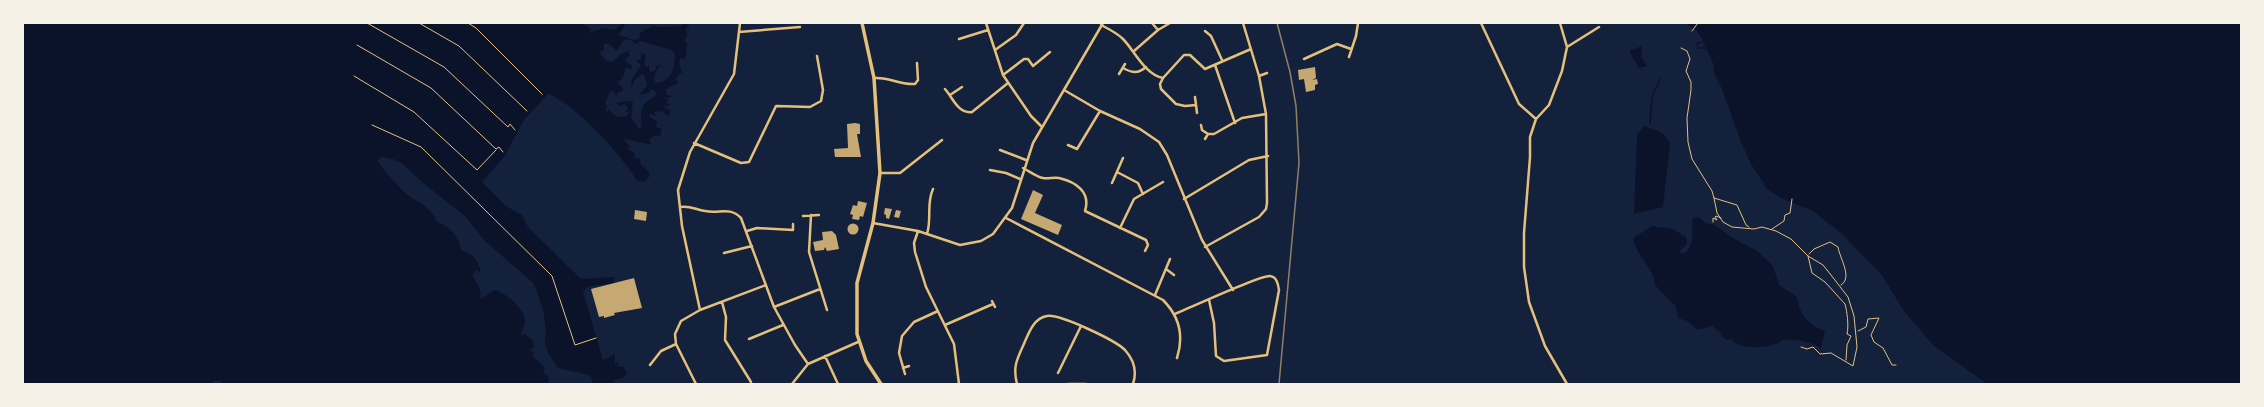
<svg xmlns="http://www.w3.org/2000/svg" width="2264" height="407" font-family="Georgia,serif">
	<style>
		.water { fill: #0b132b; fill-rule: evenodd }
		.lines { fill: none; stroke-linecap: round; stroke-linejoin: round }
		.stream { stroke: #0b132b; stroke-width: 1.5 }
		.building { fill: #c6a872 }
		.path { stroke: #e5c07b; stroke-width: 1 }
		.minor { stroke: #e5c07b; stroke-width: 2.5 }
		.secondary { stroke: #e5c07b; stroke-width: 3.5 }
		.rail { stroke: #918062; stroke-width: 1.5 }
	</style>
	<rect width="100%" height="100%" fill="#14213d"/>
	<path class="water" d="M23,23H581L591,29L589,33L603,28L615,30L622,23H626L619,35L634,40L639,39L640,33L654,25L658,27L682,26V23H685L691,28L686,27L687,37L684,41L687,42L686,58L680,59L679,64L682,72L675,79L679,82L665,90L667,95L672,96L666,99L669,100L666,103L671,105L663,107L670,110L668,116L662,111L654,112L656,116L651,114L649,116L657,122L656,127L662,129L660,136H653L649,141L652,144H649L624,139L631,148L626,147L634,153L635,158L640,159L641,165L649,172V177L644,182L637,181C625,158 572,101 548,94L524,120L504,157L482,182L506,206L522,215L528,227L581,279L614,277V283L587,287L583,292L603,360L615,354V364L619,362L618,367L623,366L627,373L623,378L614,380L615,384H592V380L589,375L558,368L548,353L545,343L546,331L543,309L534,284L484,240L466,217L423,183L403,164L393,159L382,157L377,160C381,167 399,187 405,193C417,202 431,206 437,222C451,226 458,237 462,251C473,253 479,262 481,273L476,270L472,275L480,289L481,299L494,290C505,292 528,311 525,324C523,329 521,330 521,336L525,334L533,341L534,347L529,351L534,352L533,357L545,367L543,373L548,376L549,384H222L220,380L214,381L213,384H23ZM627,39L632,40L635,44L640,41L672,50L675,54C674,68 673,82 655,83C653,77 656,68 662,65L657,66L655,71L650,72L648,62V67L644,65L646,55L641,53V59L636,61L641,65L632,79L631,89L635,80L643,73L647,83L646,87L638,95L648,93L652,89L657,93C654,99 648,100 644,104C638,112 644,122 640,130L631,118L633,102L628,100L629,104L627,101L616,103L620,106L625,104L628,108L625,112L630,111L627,116L617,117L609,110L605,112L607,107L605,103L610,92L614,91L616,97L618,92L623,91L622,86L617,84L623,77L626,67L631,70L632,65L628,64L625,59L630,56L628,51C614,54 614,73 599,52L604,50V44H609L617,51L622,42Z
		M1685,23H2241V384H1987L1933,345L1903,310L1882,275L1841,233L1813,211L1785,200L1768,190L1751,164L1741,142L1722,89L1714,73L1713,63L1701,37L1696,30Z
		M1642,46L1641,56L1647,66L1639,68L1629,51Z
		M1644,126C1657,131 1665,131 1670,144L1663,207L1634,214L1637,135Z
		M1699,217L1705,223L1715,225L1734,239L1756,250L1773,266L1779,285L1797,297C1799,314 1809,326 1825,331L1821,348C1812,342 1796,339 1785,340C1782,340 1779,343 1776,344C1763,348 1740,350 1731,339L1727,340L1722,337L1721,333L1712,326L1698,330L1687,321L1678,318L1676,307L1655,285C1656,272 1636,255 1633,238L1652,226L1673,229L1687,238V244L1679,252L1683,254C1697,245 1690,231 1693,218Z"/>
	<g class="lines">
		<path class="stream" d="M1703,42L1697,43L1698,48H1706
			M1650,124L1652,97L1660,79"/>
	</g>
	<path class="building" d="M1315,67L1316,78L1312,80L1317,79L1318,84L1315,85V90L1306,92L1304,79L1299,80L1298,70Z
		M855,123L860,124V134H857L861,157H835L834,149L848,148L847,124Z
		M1033,190L1043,195L1035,213L1062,225L1058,235L1021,219Z
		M858,201L867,203L863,217L860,216L859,220L852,219L853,215L850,214L853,205L857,206Z
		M885,208L892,209L889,219L886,218V215L884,214Z
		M635,210L647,212L646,221L634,219Z
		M896,210L901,211L899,218L894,217Z
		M847.5 229a5.5 5.5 0 1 1 11 0a5.5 5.5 0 1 1-11 0Z
		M832,231L836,235L839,249L827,251L825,247L824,250L815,251L813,242L823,240L822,232Z
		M634,278L642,308L614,313L615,315L604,318V316L599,317L591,289Z"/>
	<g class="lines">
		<path class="path" d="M367,23L444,67L508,127L510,124L515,130
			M419,23L459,46L527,111
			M468,23L476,28L542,94
			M1692,31L1698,23
			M357,45L431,88L496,149L499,147L503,152
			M1681,48L1687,51L1690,59L1686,71L1691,82V90L1687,118L1688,142L1692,159L1712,191L1714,198L1737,205L1746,225L1749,227
			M354,76L414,112L477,170L496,150
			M372,125L421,147L552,276L575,345L596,338
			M1714,198L1717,213L1723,222L1732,227L1754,229L1762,227L1776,231L1791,239L1808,256L1823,265L1831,275L1848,297L1854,316L1857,347L1853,366L1831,353L1820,354L1813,347L1807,349L1801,347
			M1713,222V218L1717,220L1715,217L1716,216L1721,218
			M1772,229L1784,221L1785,215L1790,213L1792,199
			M1809,254L1814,249L1830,242L1838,247C1840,259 1853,278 1841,285
			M1808,256L1812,273L1825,282L1845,304C1847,311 1849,326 1847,334L1851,336L1847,345L1846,360
			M1858,331L1866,327L1868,319L1879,318L1871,335L1874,342L1883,348L1892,365H1896"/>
		<path class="minor" d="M986,23L1003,75L1031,116L1042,127
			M1152,23L1158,30
			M1481,23L1519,104L1536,119
			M1560,23L1567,47L1562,71L1549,105L1536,119L1530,137V157L1524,233V267L1529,302L1545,346L1567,384
			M1101,25C1109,29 1117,33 1123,39C1134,50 1145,75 1163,78L1184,55H1190L1205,69L1251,49
			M1205,31L1211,36L1222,60
			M739,32L800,27
			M959,39L988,30
			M1567,47L1599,27
			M995,50L1016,35L1024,23
			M1134,51L1158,30L1170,23
			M1349,57L1356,36L1358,23
			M1304,59L1337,44L1351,49
			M1215,65L1235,123
			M1123,68C1132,73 1138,74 1146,67
			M1119,74L1125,64
			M1003,75L1024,59H1028L1033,66L1050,52
			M1259,76L1267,73
			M874,78C892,77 897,85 915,84L918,80L917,63
			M1163,78L1160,84L1161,89L1176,104L1185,106L1196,105
			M945,89C953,98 958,114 972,112L1008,83
			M1064,90L1100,111L1140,129L1159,142L1167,155L1202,240L1233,290
			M950,95L962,87
			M1195,97L1197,113
			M1201,125L1202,130L1208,134H1214L1242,118L1266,114
			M1205,139L1208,134
			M694,143L741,163L749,162L776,106L810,107L821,101L823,90L817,56
			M1068,145L1077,149L1100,111
			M1000,150L1026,160
			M1023,168C1029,171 1037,177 1043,178C1048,179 1054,177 1059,178C1076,182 1091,192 1085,211L1146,240L1148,245L1145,251
			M990,170L1006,173L1020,179
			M1117,172L1138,183L1143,194
			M880,173H900L942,140
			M1112,183L1123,158
			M1184,199L1249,160L1268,156
			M680,207C690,205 696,210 705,211C720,214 729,206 741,218L774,307L795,345L808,364
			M811,215L809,252L827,310
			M803,216L819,215
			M1006,218L1163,300C1179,316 1184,336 1177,358
			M873,223L918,231L960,245L981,241L993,234L1012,208L1033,143L1103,23
			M1120,228L1134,199L1163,182
			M747,231L757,228L793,230V224
			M918,231L914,243L915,252L926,287L954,344L959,384
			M927,234C932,218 926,204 933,189
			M1205,247L1259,217L1266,209L1267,203L1266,114L1259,76L1243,23
			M724,253L752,246
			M1166,269L1174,275
			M1155,295L1170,259
			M992,301L995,307
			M722,302L726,317L725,340L751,382
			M774,307L820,289
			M700,310L682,226L678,190L690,152L734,74L740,23
			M1175,314C1190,308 1260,275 1270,276C1277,277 1278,284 1279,290L1267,355L1224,361L1216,356L1214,323L1209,300
			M945,325L993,304
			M749,339L783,325
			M825,356L838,384
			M650,365L661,351L676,344
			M903,368L909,366
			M1058,373L1081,326
			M905,374L899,353L902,336L914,322L938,311
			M696,384L676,344L675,334L681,321L700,310L766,285
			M792,384L808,364L858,342
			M1017,384C1013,368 1016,361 1023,346C1028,335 1033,318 1047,316C1060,314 1115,340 1125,350C1134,360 1137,372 1133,384
			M1068,384H1086"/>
		<path class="secondary" d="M862,23L874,78L880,173L873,223L857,283V334L866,361L881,384"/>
		<path class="rail" d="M1277,23L1290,72L1296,106L1299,163L1279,384"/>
	</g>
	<rect width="2264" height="407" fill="none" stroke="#f6f1e7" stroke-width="48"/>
</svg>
